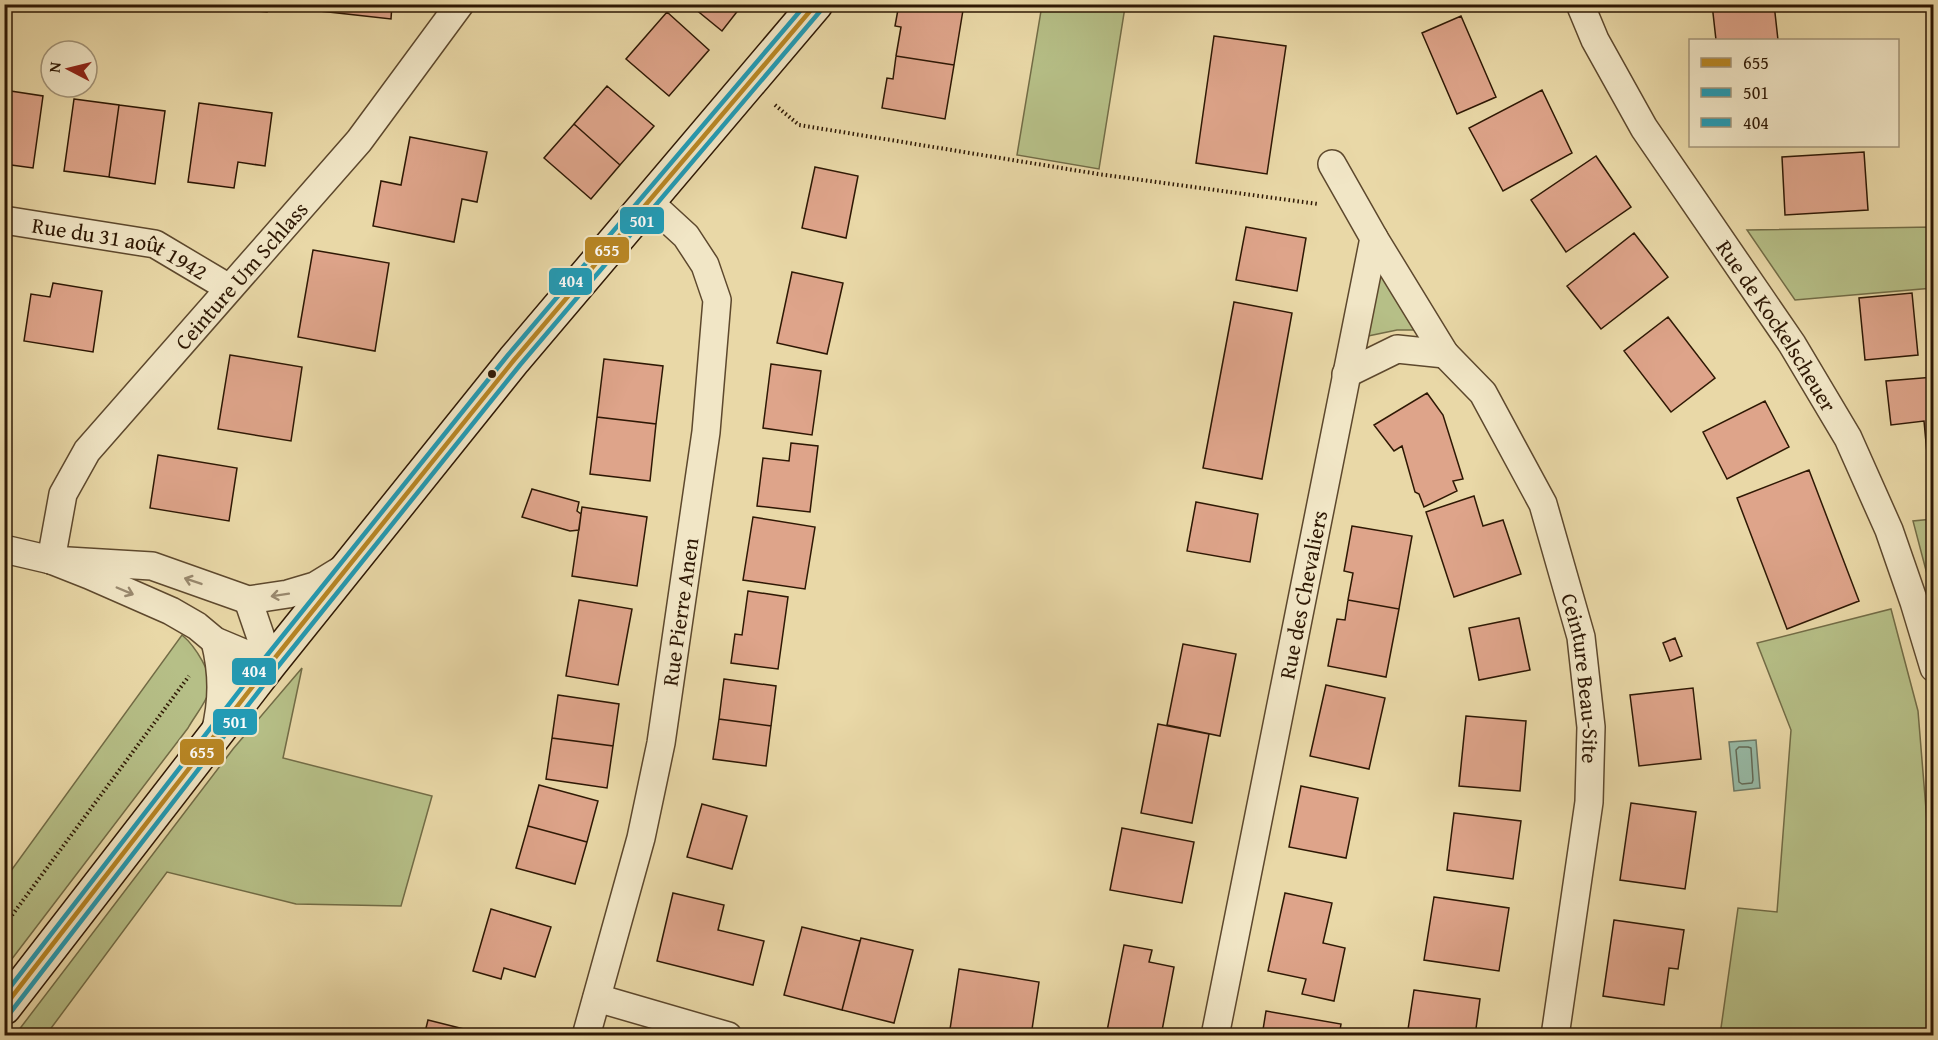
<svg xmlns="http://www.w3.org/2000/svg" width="1938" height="1040" font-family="'Gentium Book Plus',serif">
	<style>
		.green { fill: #b6bf87; stroke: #726c46; stroke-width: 1.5 }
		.water { fill: #97baa6; stroke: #6d7965; stroke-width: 1.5 }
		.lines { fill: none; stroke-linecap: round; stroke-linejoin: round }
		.shore { stroke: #626955; stroke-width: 1.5 }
		.building { fill: #dea48a; stroke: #2e1804; stroke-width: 1.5 }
		.minor-casing { stroke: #5d482d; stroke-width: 30 }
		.secondary-casing { stroke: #2e1804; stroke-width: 36 }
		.path { stroke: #2e1804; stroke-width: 4; stroke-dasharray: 1.5 3; stroke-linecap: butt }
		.minor { stroke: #f1e6c6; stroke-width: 27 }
		.secondary { stroke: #f1e6c6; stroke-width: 33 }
		.bus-1-casing { stroke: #f1e6c6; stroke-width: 9 }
		.bus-2-casing { stroke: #f1e6c6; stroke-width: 9 }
		.bus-3-casing { stroke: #f1e6c6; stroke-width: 9 }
		.bus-1 { stroke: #b88624; stroke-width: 4.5 }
		.bus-2 { stroke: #229bb5; stroke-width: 4.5 }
		.bus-3 { stroke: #229bb5; stroke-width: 4.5 }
		.oneway { stroke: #99896f }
		.bus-dot { fill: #2e1804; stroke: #f1e6c6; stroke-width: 2 }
		.labels { text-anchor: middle; stroke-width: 6; stroke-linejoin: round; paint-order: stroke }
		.street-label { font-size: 22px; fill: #2e1804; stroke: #f1e6c6 }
		.line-badge { stroke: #f1e6c6; stroke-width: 2 }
		.badge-label { font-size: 16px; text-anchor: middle; font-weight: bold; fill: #fff }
	</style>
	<rect width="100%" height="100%" fill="#e9d8a7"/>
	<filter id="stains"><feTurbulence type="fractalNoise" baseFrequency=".00333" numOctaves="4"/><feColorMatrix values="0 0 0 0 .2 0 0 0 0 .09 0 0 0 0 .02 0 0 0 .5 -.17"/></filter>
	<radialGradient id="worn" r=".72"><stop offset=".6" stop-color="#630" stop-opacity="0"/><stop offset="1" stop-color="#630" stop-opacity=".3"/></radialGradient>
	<path class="green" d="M1107,4L1125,7L1099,169L1017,155L1042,5Z
		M1933,227V288L1795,300L1747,230Z
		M1383,275L1416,330H1397L1368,336L1379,276Z
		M1933,519H1934L1933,597L1913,521Z
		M1891,609L1918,711L1932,883L1930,1035H1720L1738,908L1777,912L1791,730L1757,643Z
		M182,635C194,645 215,675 209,692C205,704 194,717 188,728L5,968V879Z
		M302,668L283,758L432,796L401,906L296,904L167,872L46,1035H15L233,749Z"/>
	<path class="water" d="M1756,740L1760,788L1734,791L1729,742Z"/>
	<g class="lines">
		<path class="shore" d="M1739,747H1748L1751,748L1753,780L1752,783L1742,784L1739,782L1736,750Z"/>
	</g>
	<path class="building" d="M214,4H267V12L214,7Z
		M321,4H392L391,19L320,11Z
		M689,4H743L722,31Z
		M899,4H964L954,65L896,56L901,27L895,26Z
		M1712,4H1774L1778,40H1716Z
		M667,12L709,50L669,96L626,59Z
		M1461,16L1496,97L1457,114L1422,33Z
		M1214,36L1286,46L1267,174L1196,163Z
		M896,56L954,65L945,119L882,108L887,78L893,79Z
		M607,86L654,126L620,165L574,124Z
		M4,90L43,96L33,168L4,164Z
		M1542,90L1572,153L1503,191L1469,128Z
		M74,99L119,105L109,177L64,171Z
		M199,103L272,113L265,166L238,162L234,188L188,182Z
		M119,105L165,111L155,184L109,177Z
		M574,124L620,165L591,199L544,158Z
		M410,137L487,152L477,202L462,199L454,242L373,226L381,181L401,185Z
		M1864,152L1868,210L1785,215L1782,157Z
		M1596,156L1631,207L1566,252L1531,200Z
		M815,167L858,176L846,238L802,228Z
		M1246,227L1306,238L1297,291L1236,280Z
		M1634,233L1668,277L1601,329L1567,286Z
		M313,250L389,263L375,351L298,337Z
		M792,272L843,283L827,354L777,343Z
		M53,283L102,291L93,352L24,341L31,294L50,297Z
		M1912,293L1918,355L1865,360L1859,298Z
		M1234,302L1292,313L1262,479L1203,468Z
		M1668,317L1715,378L1671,412L1624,351Z
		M230,355L302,367L291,441L218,429Z
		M604,359L663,366L656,424L597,417Z
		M771,364L821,371L812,435L763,428Z
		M1934,377V474L1929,475L1924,421L1891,425L1886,381Z
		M1427,393L1443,415L1463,479L1453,481L1457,491L1424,507L1419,494L1415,492L1402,446L1394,451L1374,425Z
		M1765,401L1789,447L1727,479L1703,432Z
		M597,417L656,424L650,481L590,474Z
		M791,443L818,446L810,512L757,506L763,458L789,461Z
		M158,455L237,468L229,521L150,508Z
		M1809,470L1859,601L1787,629L1737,498Z
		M532,489L579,502L577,511L581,514L579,530L570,531L522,517Z
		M1474,496L1483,526L1503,520L1521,574L1454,597L1426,512Z
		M1196,502L1258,514L1250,562L1187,551Z
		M582,507L647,517L637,586L572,576Z
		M753,517L815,527L805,589L743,580Z
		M1352,526L1412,536L1399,609L1348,600L1353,573L1344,571Z
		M748,591L788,597L778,669L731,663L735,634L742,635Z
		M579,600L632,609L618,685L566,676Z
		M1348,600L1399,609L1386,677L1328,666L1337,619L1345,620Z
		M1519,618L1530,670L1479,680L1469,628Z
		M1675,638L1682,656L1670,661L1663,643Z
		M1183,644L1236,654L1220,736L1167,725Z
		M724,679L776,686L771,726L719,719Z
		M1326,685L1385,698L1369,769L1310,756Z
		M1693,688L1701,759L1639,766L1630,695Z
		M558,695L619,704L613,746L552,738Z
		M1466,716L1526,721L1520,791L1459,786Z
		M719,719L771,726L766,766L713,759Z
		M1158,724L1209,734L1192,823L1141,813Z
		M552,738L613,746L607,788L546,779Z
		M539,785L598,801L587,842L528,826Z
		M1301,786L1358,798L1346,858L1289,847Z
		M1631,803L1696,812L1685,889L1620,880Z
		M702,804L747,816L732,869L687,857Z
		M1454,813L1521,821L1513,879L1447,870Z
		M528,826L587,842L575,884L516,868Z
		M1122,828L1194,842L1182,903L1110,890Z
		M673,893L724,905L718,930L764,941L753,985L657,961Z
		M1285,893L1332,903L1323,943L1345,948L1334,1001L1302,994L1306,979L1268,971Z
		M1434,897L1509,908L1499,971L1424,960Z
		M491,909L551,927L535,977L504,968L501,979L473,971Z
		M1614,920L1684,930L1678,969L1669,968L1664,1005L1603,996Z
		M802,927L860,941L842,1010L784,995Z
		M861,938L913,950L894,1023L842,1010Z
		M1124,945L1152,950L1149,962L1174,967L1161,1036H1106Z
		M959,969L1039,982L1031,1036H949Z
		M1414,990L1480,999L1475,1036H1407Z
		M1266,1011L1341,1024L1339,1036H1262Z
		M428,1020L480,1033L479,1036H424Z
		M1602,1029L1645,1036H1601Z"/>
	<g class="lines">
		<defs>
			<g id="minor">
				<path id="s1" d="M1580,4L1595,40L1644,128L1792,344L1848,438L1889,530L1914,602L1934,668"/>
				<path id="s2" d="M4,220L155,244L229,288"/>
				<path id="s3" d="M1374,238L1445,354L1483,393L1543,504L1581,637L1591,727L1589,802L1555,1036"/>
				<path d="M1346,374L1397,349L1445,354"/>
				<path d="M4,549L51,560L89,575L171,611L197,626L215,641L270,664"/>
				<path id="s4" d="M51,560L63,494L87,451L359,141L460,4"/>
				<path d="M51,560L152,566L248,600L288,594L315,586L341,570"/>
				<path d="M248,600L270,664"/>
				<path d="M215,641C223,673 223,701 215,733"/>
				<path d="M597,998L728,1036"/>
				<path id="s5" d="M586,1036L641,838L661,743L706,432L717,300L705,265L686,236L649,202"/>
				<path id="s6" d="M1215,1036L1374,238L1332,164"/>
			</g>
			<path id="secondary" d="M4,1008L270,664L514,360L816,4"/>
		</defs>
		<use href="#minor" class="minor-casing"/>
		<use href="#secondary" class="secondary-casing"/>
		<path class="path" d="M775,105L799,125L1098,174L1318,204
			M4,926L189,676"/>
		<use href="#minor" class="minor"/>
		<use href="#secondary" class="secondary"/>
		<defs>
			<path id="bus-1" d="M4,1007L270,664L514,360L816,4"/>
			<path id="bus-2" d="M10,1013L276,669L520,365L822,9"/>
			<path id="bus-3" d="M4,995L264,659L508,355L806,4"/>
		</defs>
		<use href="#bus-1" class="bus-1-casing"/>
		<use href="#bus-2" class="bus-2-casing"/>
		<use href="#bus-3" class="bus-3-casing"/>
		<use href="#bus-1" class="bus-1"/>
		<use href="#bus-2" class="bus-2"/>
		<use href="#bus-3" class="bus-3"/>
	</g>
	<defs><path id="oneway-shaft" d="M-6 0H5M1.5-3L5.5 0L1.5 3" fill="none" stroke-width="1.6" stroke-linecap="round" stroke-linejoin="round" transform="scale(1.5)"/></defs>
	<g class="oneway">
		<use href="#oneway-shaft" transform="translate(193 581) rotate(-161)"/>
		<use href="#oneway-shaft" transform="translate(125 591) rotate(23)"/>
		<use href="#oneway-shaft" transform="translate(280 595) rotate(171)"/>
	</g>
	<circle class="bus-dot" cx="492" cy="374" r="5"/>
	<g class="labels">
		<g class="street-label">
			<text dy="8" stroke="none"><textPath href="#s2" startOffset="120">Rue du 31 août 1942</textPath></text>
			<text dy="8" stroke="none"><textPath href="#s4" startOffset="350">Ceinture Um Schlass</textPath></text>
			<text dy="8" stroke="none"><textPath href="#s1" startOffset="378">Rue de Kockelscheuer</textPath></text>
			<text dy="8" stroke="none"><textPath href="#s6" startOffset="450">Rue des Chevaliers</textPath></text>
			<text dy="8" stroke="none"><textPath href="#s5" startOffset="435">Rue Pierre Anen</textPath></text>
			<text dy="8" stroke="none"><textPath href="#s3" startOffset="496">Ceinture Beau-Site</textPath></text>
		</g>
	</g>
	<g class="line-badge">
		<rect x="619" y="206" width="46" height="29" rx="6" fill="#229bb5"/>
		<rect x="584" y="236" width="46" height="28" rx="6" fill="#b88624"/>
		<rect x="548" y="267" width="45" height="29" rx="6" fill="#229bb5"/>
		<rect x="231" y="657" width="46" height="29" rx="6" fill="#229bb5"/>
		<rect x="212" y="708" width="46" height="28" rx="6" fill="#229bb5"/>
		<rect x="179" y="738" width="46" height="28" rx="6" fill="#b88624"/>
	</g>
	<g class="badge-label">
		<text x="642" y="227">501</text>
		<text x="607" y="256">655</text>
		<text x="571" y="287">404</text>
		<text x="254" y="677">404</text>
		<text x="235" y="728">501</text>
		<text x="202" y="758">655</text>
	</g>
	<rect width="1938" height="1040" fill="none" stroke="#e9d8a7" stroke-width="24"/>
	<rect x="6" y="6" width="1926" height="1028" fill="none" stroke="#2e1804" stroke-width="3"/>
	<rect x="12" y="12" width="1914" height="1016" fill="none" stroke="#2e1804" stroke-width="1.5"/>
	<rect x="1689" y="39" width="210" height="108" fill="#f1e6c6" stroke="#a39478" stroke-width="1.5"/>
	<rect x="1701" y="58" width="30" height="9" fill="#b88624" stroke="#a39478" stroke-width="1.5"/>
	<text x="1743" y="69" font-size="18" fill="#2e1804">655</text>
	<rect x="1701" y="88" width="30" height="9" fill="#229bb5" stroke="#a39478" stroke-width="1.5"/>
	<text x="1743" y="99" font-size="18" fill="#2e1804">501</text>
	<rect x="1701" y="118" width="30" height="9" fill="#229bb5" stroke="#a39478" stroke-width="1.5"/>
	<text x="1743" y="129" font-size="18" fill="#2e1804">404</text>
	<g transform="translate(69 69) rotate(277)"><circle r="28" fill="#f1e6c6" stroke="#a39478" stroke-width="1.5"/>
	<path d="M0-4.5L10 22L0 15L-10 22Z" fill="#8f2418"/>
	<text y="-9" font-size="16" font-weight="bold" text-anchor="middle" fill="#2e1804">N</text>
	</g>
	<rect width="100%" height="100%" filter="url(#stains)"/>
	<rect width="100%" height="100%" fill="url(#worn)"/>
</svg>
